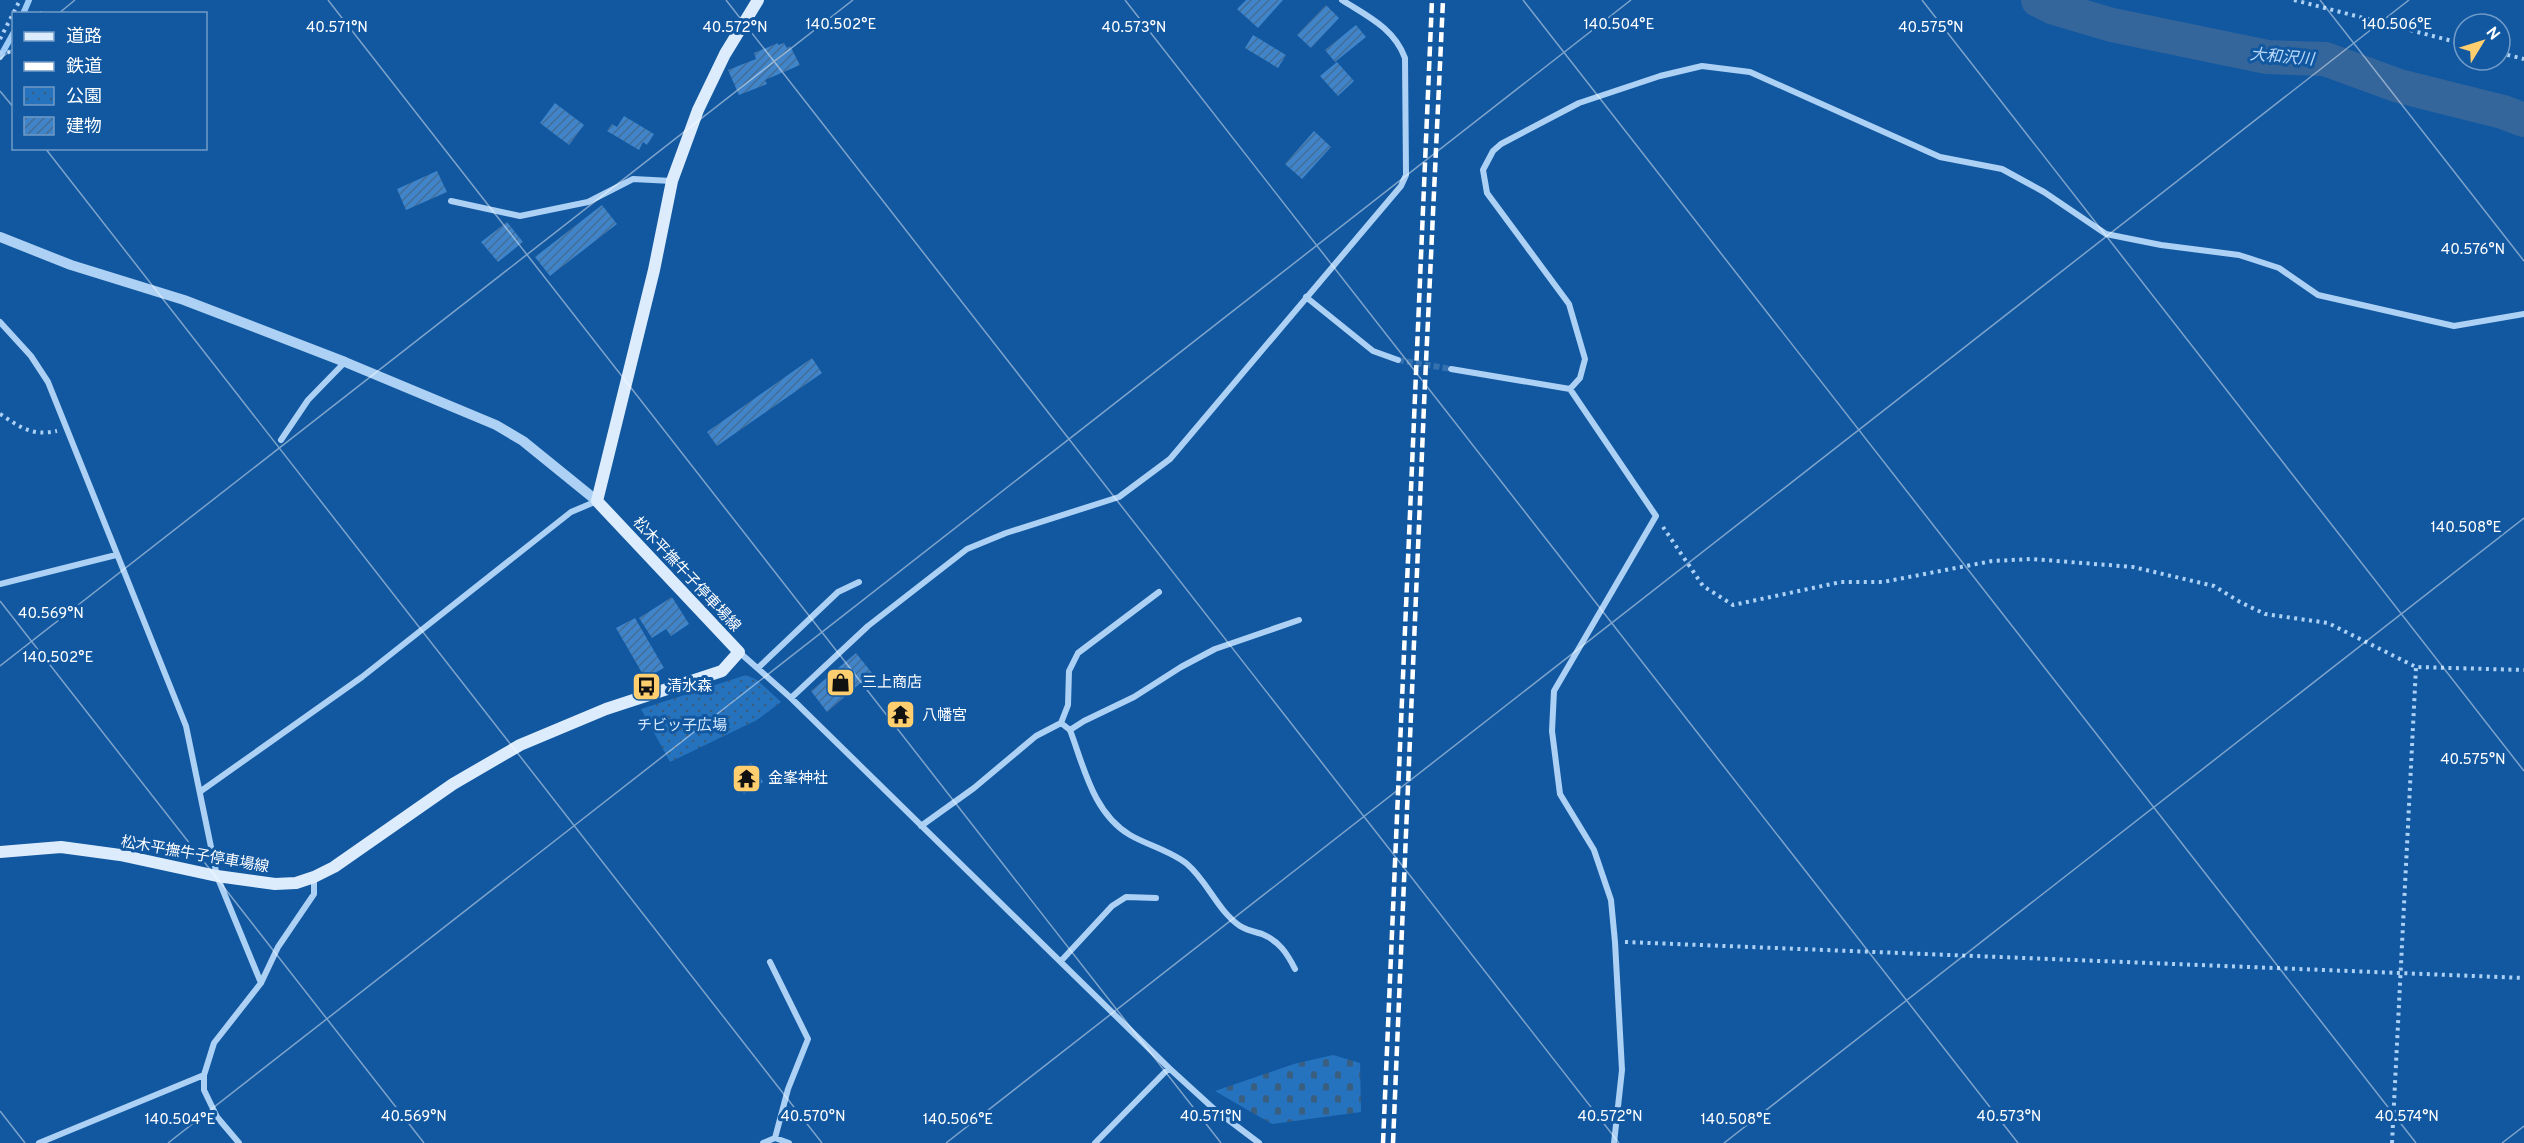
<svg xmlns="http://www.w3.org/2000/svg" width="2524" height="1143" font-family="Overpass,'Noto Sans JP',sans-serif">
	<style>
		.cemetery { fill: url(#cemetery-stones) }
		.park { fill: url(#park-dots) }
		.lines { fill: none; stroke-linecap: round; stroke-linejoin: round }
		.stream { stroke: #9eccf8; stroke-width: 6 }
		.river { stroke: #35669b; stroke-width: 34 }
		.building { fill: url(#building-hatch) }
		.minor-tunnel { stroke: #3671af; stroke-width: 6; stroke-dasharray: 6 3; stroke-linecap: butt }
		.path { stroke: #acd1f5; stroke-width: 4; stroke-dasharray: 3 4.5; stroke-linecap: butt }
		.minor { stroke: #acd1f5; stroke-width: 6 }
		.tertiary { stroke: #acd1f5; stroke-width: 10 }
		.secondary { stroke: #dcecfd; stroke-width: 12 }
		.rail { stroke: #fff; stroke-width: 4.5; stroke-dasharray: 10 4.5; stroke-linecap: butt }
		.ticks { fill: none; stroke: #fff; stroke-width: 1.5; stroke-opacity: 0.45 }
		.labels { text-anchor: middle; stroke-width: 6; stroke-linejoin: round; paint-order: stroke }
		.street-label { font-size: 15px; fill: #fff; stroke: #1258a1 }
		.poi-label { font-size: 15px; fill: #fff; stroke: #1258a1; text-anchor: start }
		.park-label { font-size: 15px; fill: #d5e9fe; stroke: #1258a1 }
		.water-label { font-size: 16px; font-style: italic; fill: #b9dafb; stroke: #1258a1 }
		.ticks-label { font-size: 15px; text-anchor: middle; fill: #fff; stroke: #1258a1; stroke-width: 6; stroke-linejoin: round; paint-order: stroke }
	</style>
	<defs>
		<pattern id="cemetery-stones" width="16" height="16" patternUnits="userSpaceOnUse" patternTransform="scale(1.5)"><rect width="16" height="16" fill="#2573bf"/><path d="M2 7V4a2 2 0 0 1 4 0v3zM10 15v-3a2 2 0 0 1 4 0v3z" fill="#3a5e80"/></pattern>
		<pattern id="park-dots" width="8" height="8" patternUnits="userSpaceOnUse" patternTransform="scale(1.5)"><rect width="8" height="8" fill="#2573bf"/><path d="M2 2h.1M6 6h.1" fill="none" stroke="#3a5e80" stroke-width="1.8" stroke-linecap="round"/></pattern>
		<pattern id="building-hatch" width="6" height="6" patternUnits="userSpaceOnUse" patternTransform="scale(1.5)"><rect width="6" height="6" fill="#4084c9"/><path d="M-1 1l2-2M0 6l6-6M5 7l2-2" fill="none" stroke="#456e97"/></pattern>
	</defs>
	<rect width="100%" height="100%" fill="#1258a1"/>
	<path class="cemetery" d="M1333,1055L1360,1063L1361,1112L1272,1124L1215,1091L1294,1064Z"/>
	<path class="park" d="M746,675L757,680L781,702L757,720L670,762L641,709Z"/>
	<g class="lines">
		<path class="stream" d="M23,14L29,0
			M0,57L14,32"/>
		<path class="river" d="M2038,0L2054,8L2112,25L2267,57L2325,59L2399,86L2503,112L2524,120"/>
	</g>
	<path class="building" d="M1246,0H1283L1258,28L1237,9Z
		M1326,5L1339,18L1311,48L1297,35Z
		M1356,25L1366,37L1335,62L1325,50Z
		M1253,35L1286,55L1278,68L1245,48Z
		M778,43V45L784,43L787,48L790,46L800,65L765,80L767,84L739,95L728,70L756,59L754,53Z
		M1337,62L1354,81L1338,96L1320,76Z
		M555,103L584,125L569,145L540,123Z
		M624,116L654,134L647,145L643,142L639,150L607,131L612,124L617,127Z
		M1314,131L1331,147L1302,179L1285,164Z
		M437,171L447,192L406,210L397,189Z
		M602,205L617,224L550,276L535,257Z
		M507,222L523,242L498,262L481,242Z
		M812,358L822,373L717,446L707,432Z
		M672,597L689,624L671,636L666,629L652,638L639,618Z
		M635,618L664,668L645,678L616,628Z
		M856,653L872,673L827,712L811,691Z
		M903,706L910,716L899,725L891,715Z
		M751,763L763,782L744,794L732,774Z"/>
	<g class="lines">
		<path class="minor-tunnel" d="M1398,360L1451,369"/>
		<path class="path" d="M2294,0L2464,44
			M41,14L42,12
			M0,39L20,0
			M0,53H7L14,49
			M2500,53L2524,59
			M0,414C22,428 31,436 57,431
			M1663,527L1703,586L1733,605L1841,582H1883L1992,561L2032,559L2133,567L2214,586L2240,602L2265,614L2328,623L2416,667L2524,670
			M1625,942L2524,978
			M2392,1143L2416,667"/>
		<path class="minor" d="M451,201L520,216L588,202L633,179L672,181
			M1306,297L1373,351L1398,360
			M0,322L31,356L48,382L186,726L217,876L261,983
			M1451,369L1570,389L1656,516L1554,691L1552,731L1560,794L1594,850L1611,900L1615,942L1622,1070L1614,1143
			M1570,389L1580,378L1585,359L1569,304L1487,193L1483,170L1493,151L1501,144L1579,103L1660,76L1702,66L1750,72L1940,157L2002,169L2044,192L2106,234L2161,245L2239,255L2279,268L2318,295L2454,326L2524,314
			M281,440L308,400L345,362
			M0,584L116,555
			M739,652L791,698L1169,1068L1214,1109L1259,1143
			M758,668L838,592L859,582
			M791,698L868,626L967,549L1006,533L1119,497L1170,459L1401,186L1406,175L1405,58C1394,28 1367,16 1342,0
			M1061,723L1068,705L1069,671L1078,653L1159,592
			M1070,730L1084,721L1134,697L1181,667L1215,649L1299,620
			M201,791L362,677L571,512L597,501
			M921,826L974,788L1036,736L1061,723L1070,730C1084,767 1093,813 1130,835C1147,845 1171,851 1187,864C1208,882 1217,910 1240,926C1246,930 1255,932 1262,934C1279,941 1287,953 1295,969
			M1061,961L1112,906L1126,897L1156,898
			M770,962L808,1039L788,1089L775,1138
			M39,1143L204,1075
			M239,1143L217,1117L204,1090V1075L214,1043L261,983L278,947L314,894V877
			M763,1143L775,1138L789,1143
			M1095,1143L1169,1068"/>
		<path class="tertiary" d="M0,237L71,265L184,300L345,362L496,425L523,441L597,501"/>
		<path class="secondary" d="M0,852L61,847L120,855L217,876L275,884L296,883L314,877L334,867L453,784L520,745L606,709L722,671L739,652L597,501L654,270L672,181L698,110L725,54L758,0"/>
		<path class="rail" d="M1383,1143L1432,0
			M1393,1143L1424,405L1443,0"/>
	</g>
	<path class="ticks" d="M328,0L1221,1143M726,0L1619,1143M1125,0L2018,1143M1523,0L2416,1143M1922,0L2524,771M2320,0L2524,261M58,14L75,0M0,59L14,48M0,91L14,108M45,148L822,1143M0,601L424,1143M0,666L853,0M0,1111L25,1143M168,1143L1631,0M946,1143L2409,0M1724,1143L2524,518M2502,1143L2524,1126"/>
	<defs>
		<symbol id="shop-square" viewBox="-11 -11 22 22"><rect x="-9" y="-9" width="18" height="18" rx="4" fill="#ffce6f" stroke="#1258a1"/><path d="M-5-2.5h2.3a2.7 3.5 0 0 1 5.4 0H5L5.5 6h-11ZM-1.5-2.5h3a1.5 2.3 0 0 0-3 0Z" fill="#111"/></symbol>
		<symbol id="bus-square" viewBox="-11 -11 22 22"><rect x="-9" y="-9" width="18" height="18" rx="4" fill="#ffce6f" stroke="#1258a1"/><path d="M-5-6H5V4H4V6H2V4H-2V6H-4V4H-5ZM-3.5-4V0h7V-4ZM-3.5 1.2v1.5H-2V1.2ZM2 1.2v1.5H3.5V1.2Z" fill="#111"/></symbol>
		<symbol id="temple-square" viewBox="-11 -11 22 22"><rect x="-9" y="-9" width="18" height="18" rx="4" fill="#ffce6f" stroke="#1258a1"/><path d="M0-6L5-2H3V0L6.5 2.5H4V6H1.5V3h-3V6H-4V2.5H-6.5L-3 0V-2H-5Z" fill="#111"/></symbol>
	</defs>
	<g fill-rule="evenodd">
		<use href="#shop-square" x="824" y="666" width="33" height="33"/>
		<use href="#bus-square" x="630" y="670" width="33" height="33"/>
		<use href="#temple-square" x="884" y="698" width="33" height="33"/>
		<use href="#temple-square" x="730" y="762" width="33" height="33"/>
	</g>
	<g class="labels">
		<g class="street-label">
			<text transform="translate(687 574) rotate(47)" y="5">松木平撫牛子停車場線</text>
			<text transform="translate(195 854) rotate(10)" y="5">松木平撫牛子停車場線</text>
		</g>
		<g class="poi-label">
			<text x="862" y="687">三上商店</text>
			<text x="667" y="691">清水森</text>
			<text x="922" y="720">八幡宮</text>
			<text x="768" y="783">金峯神社</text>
		</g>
		<g class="park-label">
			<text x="682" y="730">チビッ子広場</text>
		</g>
		<g class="water-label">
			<text transform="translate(2282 56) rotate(5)" y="6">大和沢川</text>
		</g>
	</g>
	<g class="ticks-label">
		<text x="841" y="29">140.502°E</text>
		<text x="1619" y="29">140.504°E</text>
		<text x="2397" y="29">140.506°E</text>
		<text x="337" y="32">40.571°N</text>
		<text x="735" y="32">40.572°N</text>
		<text x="1134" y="32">40.573°N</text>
		<text x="1931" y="32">40.575°N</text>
		<text x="2473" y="254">40.576°N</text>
		<text x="2466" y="532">140.508°E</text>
		<text x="51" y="618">40.569°N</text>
		<text x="58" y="662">140.502°E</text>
		<text x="2473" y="764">40.575°N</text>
		<text x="414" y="1121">40.569°N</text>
		<text x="813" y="1121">40.570°N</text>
		<text x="1211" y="1121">40.571°N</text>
		<text x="1610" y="1121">40.572°N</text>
		<text x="2009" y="1121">40.573°N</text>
		<text x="2407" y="1121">40.574°N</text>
		<text x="180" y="1124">140.504°E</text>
		<text x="958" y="1124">140.506°E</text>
		<text x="1736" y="1124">140.508°E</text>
	</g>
	<rect x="12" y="12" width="195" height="138" fill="#1258a1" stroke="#719bc7" stroke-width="1.5"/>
	<rect x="24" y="32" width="30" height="9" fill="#dcecfd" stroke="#719bc7" stroke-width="1.5"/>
	<text x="66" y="42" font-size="18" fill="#ffffff">道路</text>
	<rect x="24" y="62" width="30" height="9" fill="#ffffff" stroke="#719bc7" stroke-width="1.5"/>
	<text x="66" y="72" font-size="18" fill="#ffffff">鉄道</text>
	<rect x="24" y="87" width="30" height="18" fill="url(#park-dots)" stroke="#719bc7" stroke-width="1.5"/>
	<text x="66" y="102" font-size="18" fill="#ffffff">公園</text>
	<rect x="24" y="117" width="30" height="18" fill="url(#building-hatch)" stroke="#719bc7" stroke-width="1.5"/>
	<text x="66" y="132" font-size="18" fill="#ffffff">建物</text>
	<g transform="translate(2482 42) rotate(52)"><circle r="28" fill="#1258a1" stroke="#719bc7" stroke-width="1.5"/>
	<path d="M0-4.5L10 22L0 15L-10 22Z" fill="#ffce6f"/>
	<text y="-9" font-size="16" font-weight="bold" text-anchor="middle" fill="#ffffff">N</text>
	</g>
</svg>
